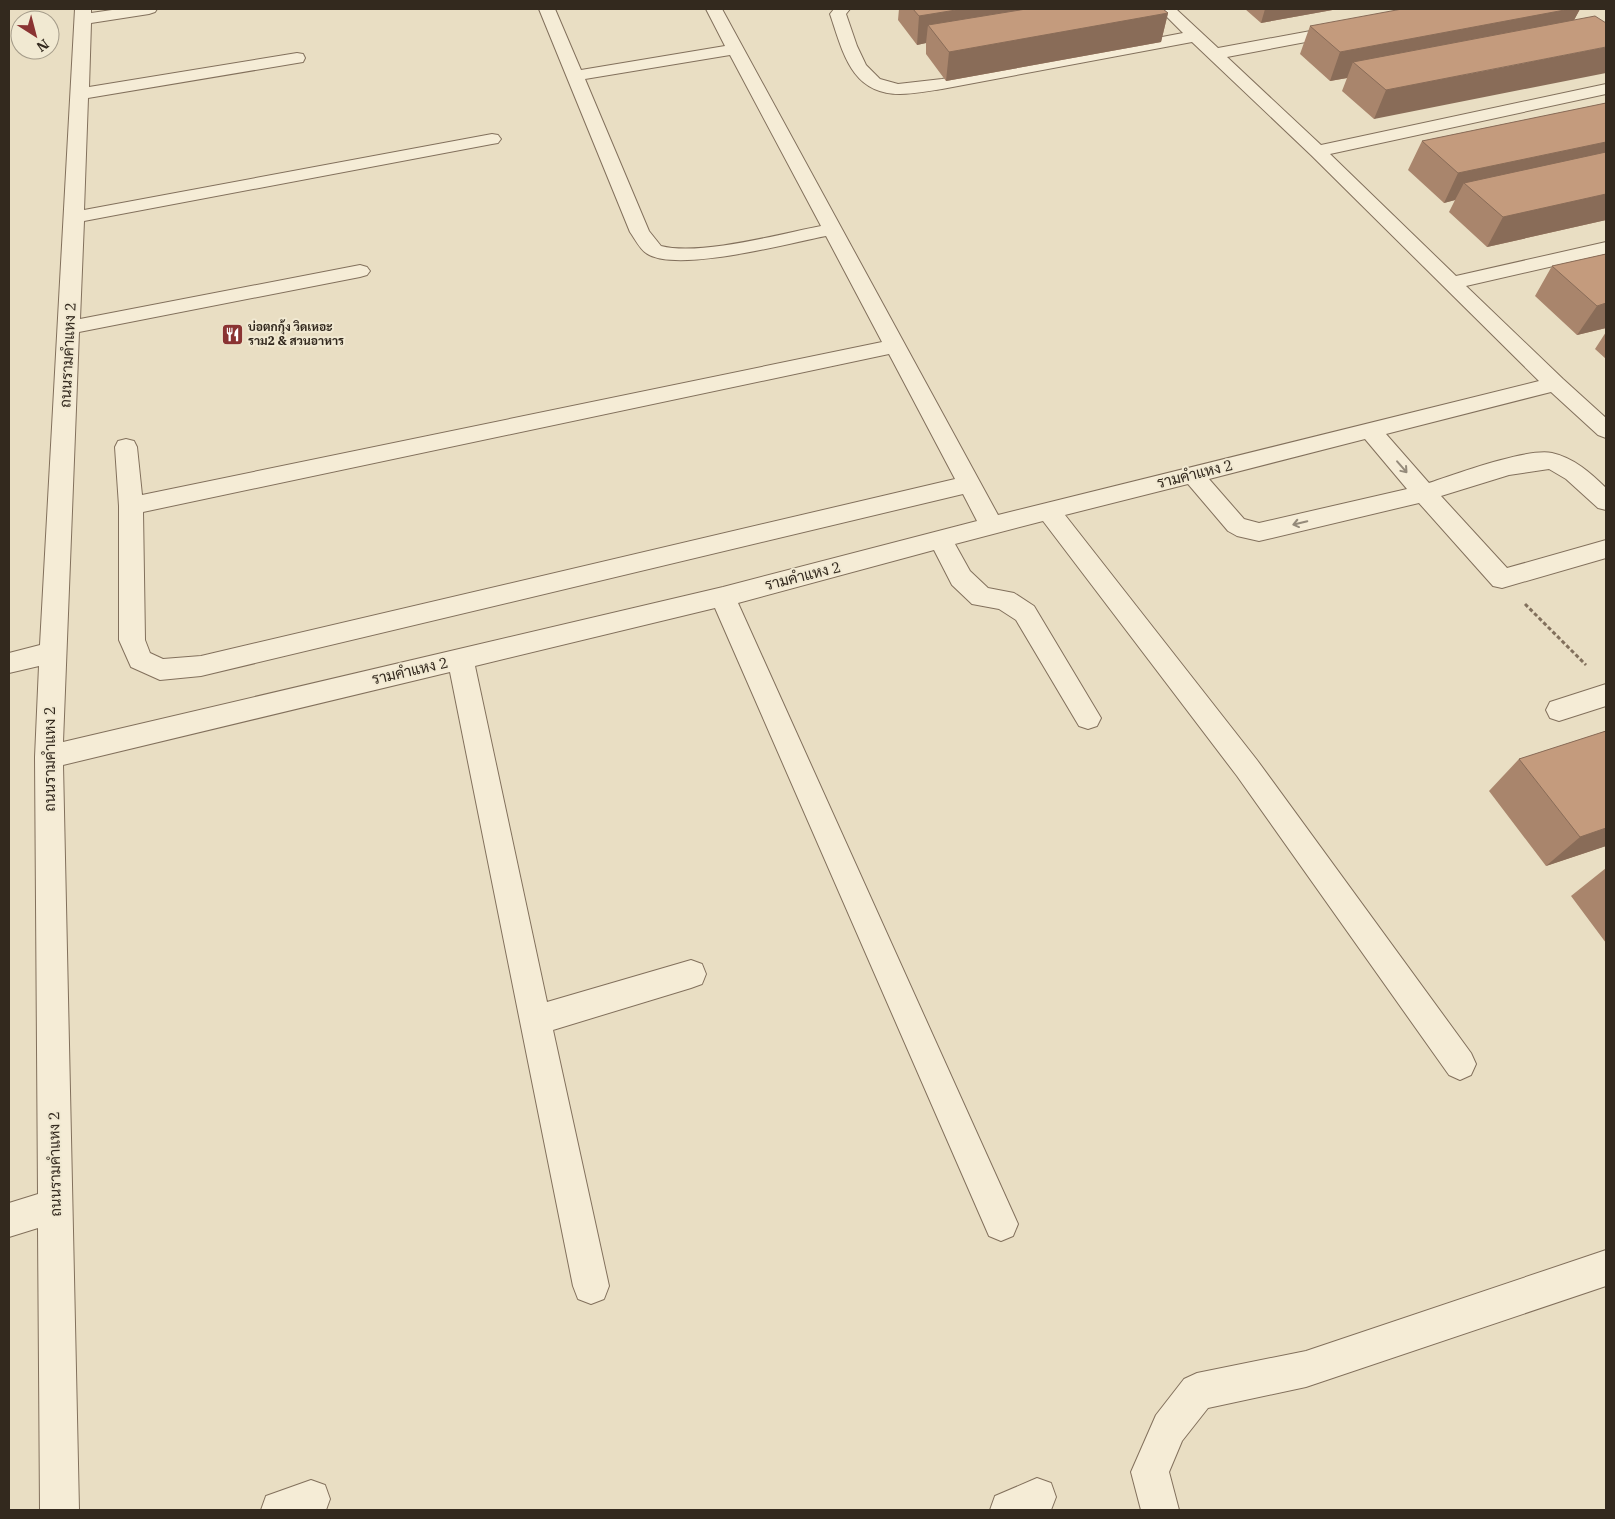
<svg xmlns="http://www.w3.org/2000/svg" width="1615" height="1519" font-family="'IBM Plex Serif',Sarabun,serif">
	<style>
		.lines { fill: none; stroke-linecap: round; stroke-linejoin: round }
		.minor-casing { stroke: #82705c; stroke-width: 2 }
		.path { stroke: #82705c; stroke-width: 3; stroke-dasharray: 4 2.5; stroke-linecap: butt }
		.minor { fill: #f5ecd6; fill-rule: evenodd }
		.wall { fill: #a9856c }
		.shaded-wall { fill: #896c58 }
		.building { fill: #c49b7d; stroke: #896c58 }
		.oneway { stroke: #948a7a }
		.labels { text-anchor: middle; stroke-width: 4; stroke-linejoin: round; paint-order: stroke }
		.far-poi-label { font-size: 12px; font-weight: bold; fill: #33291e; stroke: #f1e9d2; text-anchor: start }
		.street-label { font-size: 15px; fill: #33291e; stroke: #f1e9d2 }
	</style>
	<rect width="100%" height="100%" fill="#e9dec3"/>
	<g class="lines">
		<defs>
			<path id="minor" d="M75,9H91V13L119,9H157L155,12L149,14L91,23L89,87L297,53L303,54L305,58L303,62L297,63L88,98L84,210L492,134L498,135L501,139L498,143L492,144L84,221L80,319L360,265L367,267L370,271L367,275L360,277L79,332L63,742L723,587L977,521L963,494L201,676L160,680L131,667L119,640V506L115,447L118,441L126,439L134,441L137,447L142,495L882,342L826,236C790,243 675,274 646,253C640,249 635,239 630,232L539,9H555L581,70L725,46L706,9H722L998,515L1539,381L1311,155L1192,42L942,89C928,91 914,94 900,94C851,94 843,52 830,14L834,9H850L846,14L857,46L866,65L880,79L898,84L942,79L1183,33L1159,9H1176L1218,48L1343,25L1349,27L1351,30L1349,33L1343,35L1227,57L1321,145L1606,84V94L1330,154L1456,276L1606,242V254L1466,286L1563,379L1606,418V438L1598,435L1551,392L1386,434L1429,483C1456,474 1526,448 1552,453C1574,458 1591,473 1606,488V510L1598,508L1566,479L1549,469L1509,475L1441,496L1507,568L1606,540V558L1502,588L1493,586L1419,503L1259,541L1237,536L1228,531L1188,484L1065,515L1257,760L1471,1053L1476,1064L1471,1075L1460,1080L1449,1075L1237,776L1043,521L955,544L970,571L988,588L1014,593L1034,606L1101,718L1097,726L1088,729L1079,726L1016,620L999,609L972,604L952,585L934,550L738,603L1018,1224L1013,1236L1001,1241L989,1236L715,608L475,666L547,1002L691,960L702,964L706,974L702,984L691,988L553,1030L609,1286L604,1299L591,1304L578,1299L573,1286L450,672L63,765L79,1510H40L38,1228L9,1237V1203L38,1194L35,757L39,666L9,673V653L40,645ZM730,55L821,226C780,234 700,256 661,246L649,231L585,79ZM889,354L955,479L201,656L163,659L150,653L145,640L143,512ZM1365,439L1407,489L1259,523L1244,519L1209,479Z
				M1606,684V706L1559,721L1550,718L1546,710L1550,702Z
				M1606,1250V1286L1306,1387L1208,1408L1182,1441L1169,1472L1179,1510H1141L1131,1472L1156,1415L1184,1379L1197,1373L1306,1351Z
				M1037,1478L1051,1483L1056,1497L1051,1510H990L995,1496Z
				M311,1480L325,1485L330,1499L326,1510H261L266,1496Z"/>
		</defs>
		<use href="#minor" class="minor-casing"/>
		<path class="path" d="M1525,604L1586,665"/>
		<use href="#minor" class="minor"/>
	</g>
	<path class="wall" d="M899,9H1163L1168,13L1161,42L946,81L926,54V43L917,45L898,20Z
		M1245,9H1338L1261,23Z
		M1580,9L1574,20L1374,119L1342,91L1347,78L1330,81L1300,54L1310,26Z
		M1606,103V220L1487,247L1449,212L1455,200L1444,203L1408,170L1422,141Z
		M1606,254V328L1577,335L1535,296L1552,266Z
		M1606,332V359L1595,349Z
		M1606,731V846L1546,866L1489,791L1519,759Z
		M1606,868V943L1571,896Z"/>
	<path class="shaded-wall" d="M962,9H1124L928,25L926,43L917,45L919,16Z
		M1265,9H1338L1261,23Z
		M1570,9H1580L1566,35L1353,62L1347,78L1330,81L1340,52Z
		M1168,13L1161,42L946,81L949,52Z
		M1606,47V73L1374,119L1386,90Z
		M1606,142V167L1464,183L1455,200L1444,203L1458,173Z
		M1606,194V220L1487,247L1503,217Z
		M1606,303V328L1577,335L1597,306Z
		M1606,828V846L1546,866L1580,837Z"/>
	<path class="building" d="M913,9H962L919,16Z
		M1026,9H1163L1168,13L949,52L928,25Z
		M1402,9H1570L1340,52L1310,26Z
		M1595,16L1606,23V47L1386,90L1353,62Z
		M1606,103V142L1458,173L1422,141Z
		M1606,152V194L1503,217L1464,183Z
		M1606,254V303L1597,306L1552,266Z
		M1606,731V828L1580,837L1519,759Z"/>
	<defs><path id="oneway-shaft" d="M-6 0H5M1.5-3L5.5 0L1.5 3" fill="none" stroke-width="1.6" stroke-linecap="round" stroke-linejoin="round" transform="scale(1.25)"/></defs>
	<g class="oneway">
		<use href="#oneway-shaft" transform="translate(1402 467) rotate(49)"/>
		<use href="#oneway-shaft" transform="translate(1300 523) rotate(167)"/>
	</g>
	<defs>
		<symbol id="restaurant-square" viewBox="-11 -11 22 22"><rect x="-9" y="-9" width="18" height="18" rx="4" fill="#8a3332" stroke="#f1e9d2"/><path d="M-5-6h1v4h1v-4h1v4h1v-4h1v5L-1.5 .5V6h-2V.5L-5-1ZM5-6V6H3V1.5H1.5Q1.5-4 5-6Z" fill="#fff"/></symbol>
	</defs>
	<g fill-rule="evenodd">
		<use href="#restaurant-square" x="220" y="322" width="25" height="25"/>
	</g>
	<g class="labels">
		<g class="far-poi-label">
			<text x="248" y="331">บ่อตกกุ้ง วิดเหอะ<tspan x="248" dy="14">ราม2 &amp; สวนอาหาร</tspan></text>
		</g>
		<g class="street-label">
			<text transform="translate(68 355) rotate(-87)" y="5">ถนนรามคำแหง 2</text>
			<text transform="translate(1195 474) rotate(-14)" y="5">รามคำแหง 2</text>
			<text transform="translate(803 576) rotate(-14)" y="5">รามคำแหง 2</text>
			<text transform="translate(410 671) rotate(-13)" y="5">รามคำแหง 2</text>
			<text transform="translate(50 759) rotate(-90)" y="5">ถนนรามคำแหง 2</text>
			<text transform="translate(55 1164) rotate(-91)" y="5">ถนนรามคำแหง 2</text>
		</g>
	</g>
	<rect width="1615" height="1519" fill="none" stroke="#33291e" stroke-width="20"/>
	<g transform="translate(35 35) rotate(144)"><circle r="24" fill="#f1e9d2" stroke="#a59c8a"/>
	<path d="M0-4L9 19L0 12L-9 19Z" fill="#8a3332"/>
	<text y="-8" font-size="14" font-weight="bold" text-anchor="middle" fill="#33291e">N</text>
	</g>
</svg>
